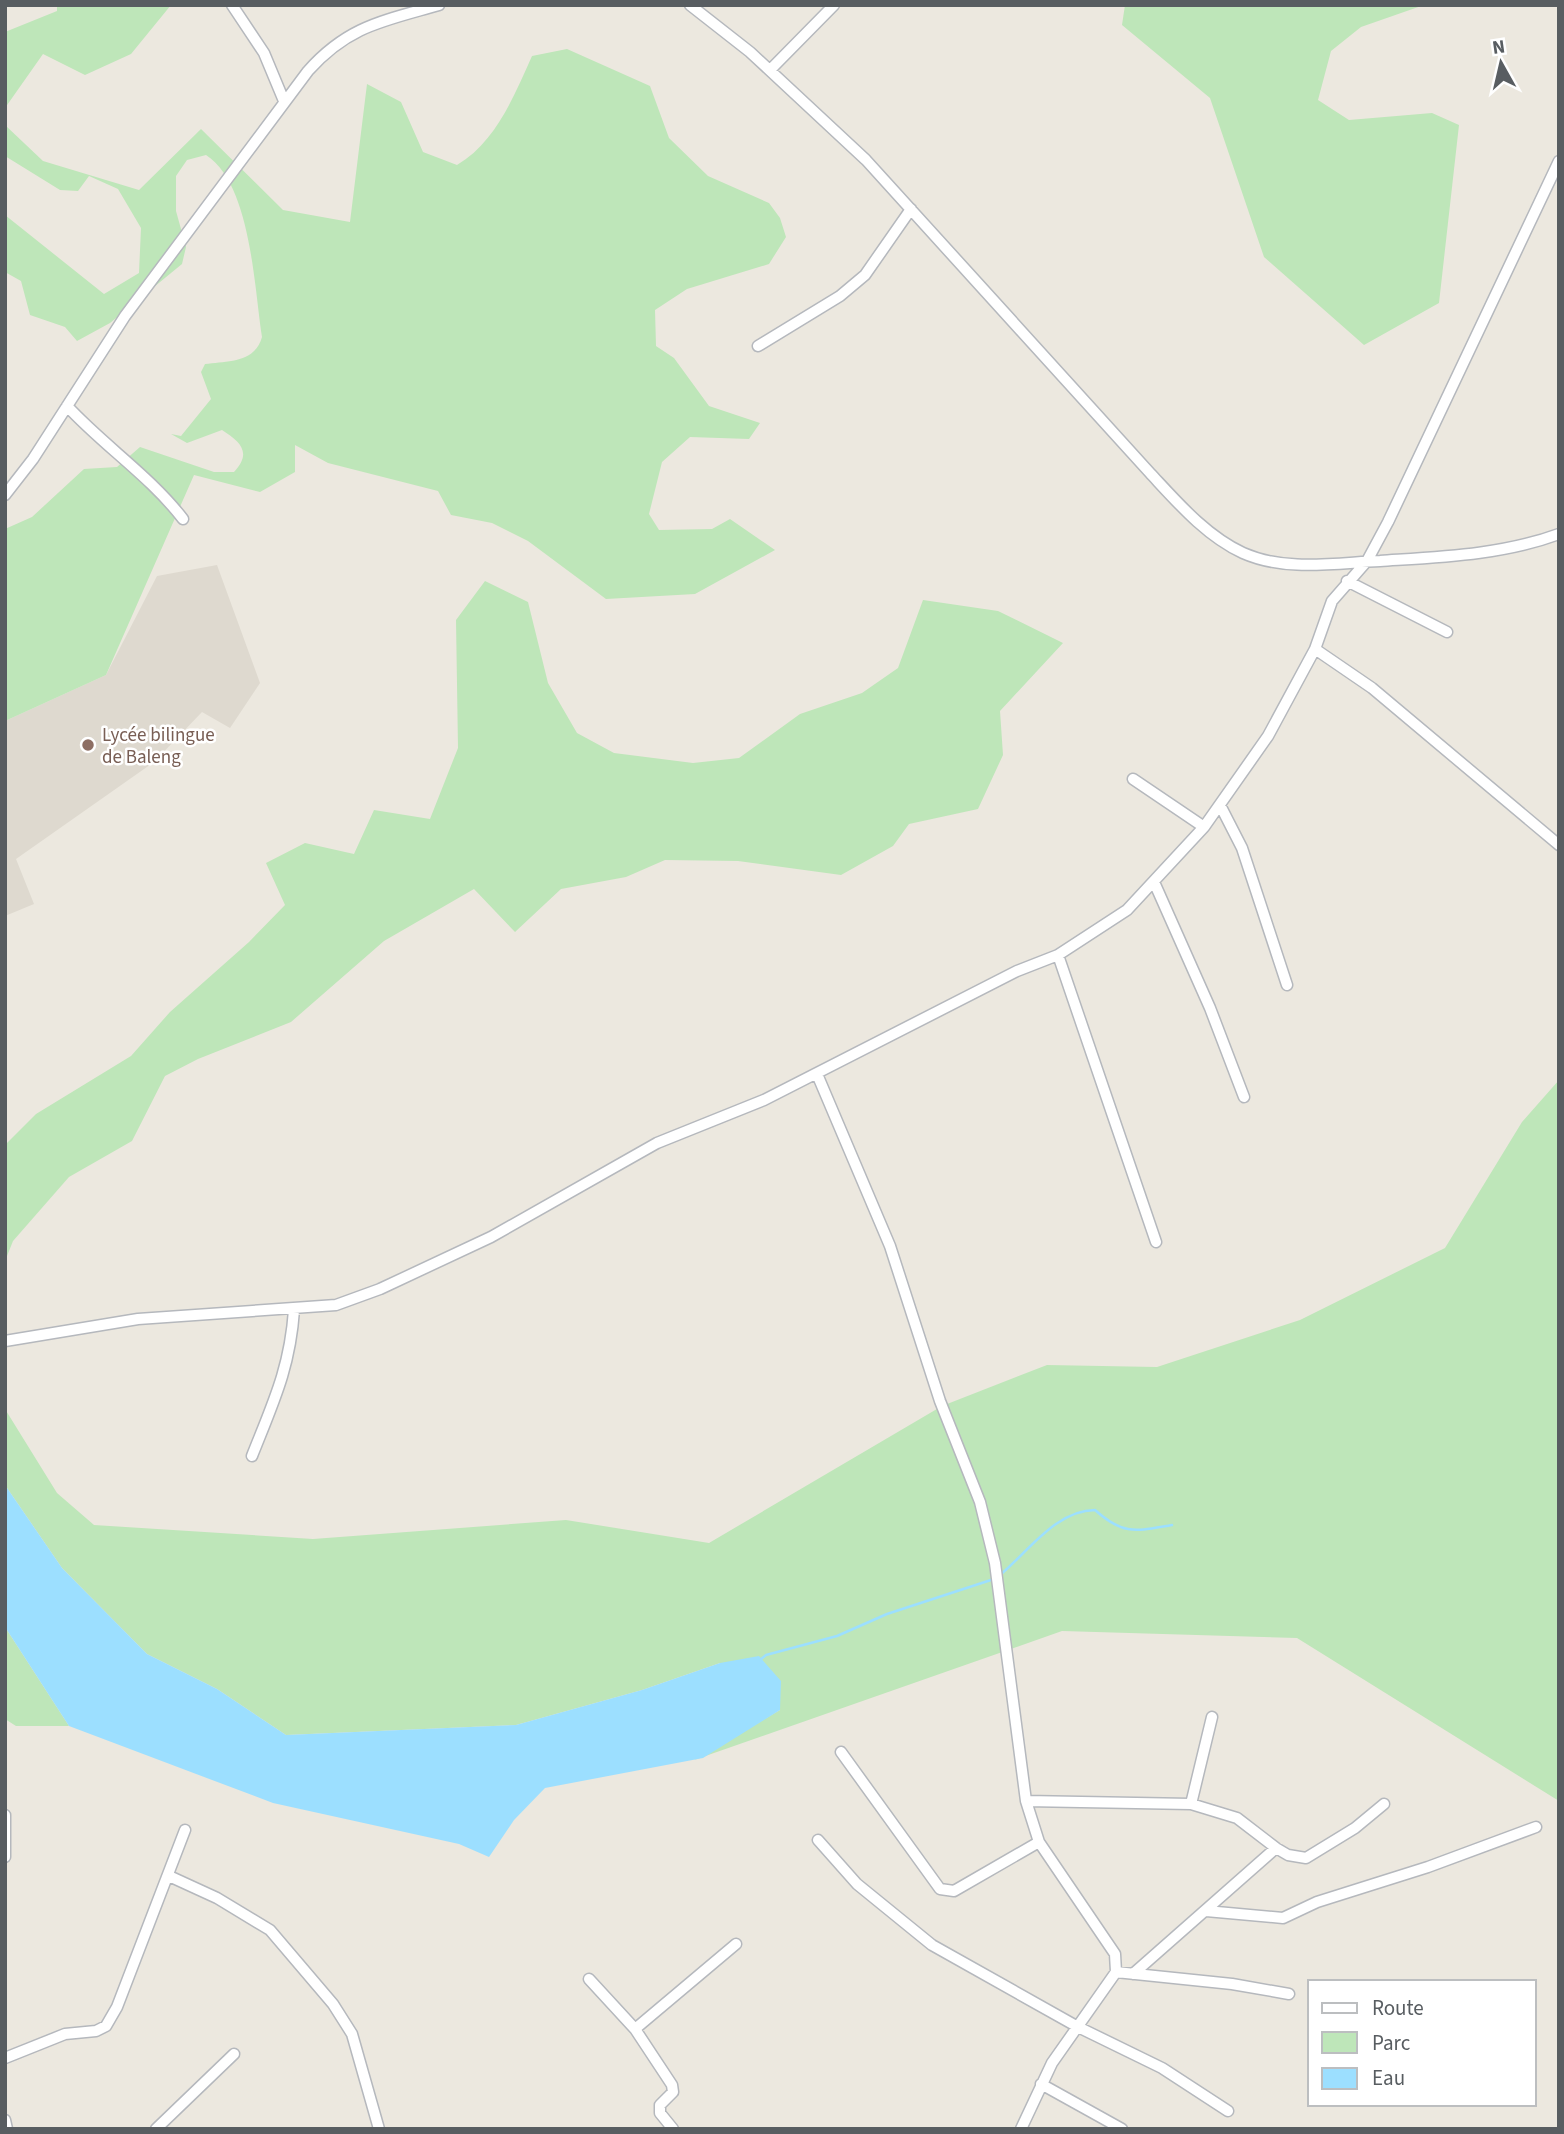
<svg xmlns="http://www.w3.org/2000/svg" width="1564" height="2134" font-family="'Source Sans 3',sans-serif">
	<style>
		.education { fill: #ded9cf }
		.green { fill: #bee6b9 }
		.water { fill: #9cdfff }
		.lines { fill: none; stroke-linecap: round; stroke-linejoin: round }
		.stream { stroke: #9cdfff; stroke-width: 2.5 }
		.minor-casing { stroke: #b5b8bd; stroke-width: 13 }
		.minor { stroke: #fff; stroke-width: 10 }
		.education-dot { fill: #8d6e63; stroke: #fff; stroke-width: 2.5 }
		.labels { text-anchor: middle; stroke-width: 5; stroke-linejoin: round; paint-order: stroke }
		.education-label { font-size: 19px; fill: #785e54; stroke: #fff; text-anchor: start }
	</style>
	<rect width="100%" height="100%" fill="#ece8df"/>
	<path class="education" d="M217,565L260,683L230,728L202,712L154,762L16,859L34,904L5,916V721L106,675L157,576Z"/>
	<path class="green" d="M57,5H171L131,54L85,75L43,54L5,108V32L57,11Z
		M1125,5H1424L1361,27L1331,51L1318,100L1349,120L1432,113L1459,125L1439,303L1364,345L1264,257L1210,98L1122,25Z
		M567,49L650,86L669,138L708,176L769,203L780,218L786,237L769,264L687,289L655,310L656,346L674,358L709,406L760,423L749,439L690,437L662,462L649,514L659,530L712,529L730,519L775,550L695,594L606,599L528,541L492,523L451,515L438,491L328,463L295,445V472L260,492L194,475L106,675L5,721V529L32,517L84,469L117,467L140,447L214,472H234C252,453 241,442 222,430L187,443L171,434L181,436L211,399L201,372L205,364C227,361 255,363 262,337C254,287 251,184 206,155L187,160L176,176V211L186,247L182,264L110,323L77,341L65,327L30,315L21,281L5,272V215L104,294L139,273L141,228L118,189L89,176L78,191L60,190L5,156V125L43,161L139,190L201,129L283,210L350,222L367,84L401,102L423,152L457,165C496,142 514,96 532,56Z
		M485,581L528,602L548,683L577,733L614,753L693,763L739,758L800,714L862,693L898,668L923,600L998,611L1063,643L1000,711L1003,755L978,809L909,824L893,846L841,875L738,861L665,860L626,877L561,889L515,932L474,889L384,941L291,1022L198,1059L165,1076L132,1141L69,1177L13,1241L5,1261V1145L36,1114L131,1056L170,1012L249,942L285,905L266,863L305,843L354,854L374,810L430,819L458,748L456,620Z
		M1559,1080V1801L1297,1638L1062,1631L694,1760L780,1710L720,1663L642,1690L516,1725L286,1735L217,1689L147,1654L62,1568L5,1485V1409L57,1493L94,1525L313,1539L566,1520L709,1543L942,1406L1047,1365L1157,1367L1300,1320L1445,1248L1522,1122Z
		M5,1627L69,1726H16L5,1719Z"/>
	<path class="water" d="M5,1485L62,1568L147,1654L217,1689L286,1735L516,1725L642,1690L720,1663L759,1656L781,1681L780,1710L703,1758L545,1788L514,1820L489,1857L459,1844L273,1803L69,1726L5,1627Z"/>
	<g class="lines">
		<path class="stream" d="M1000,1575C1027,1553 1056,1510 1095,1510C1124,1536 1136,1531 1172,1525
			M760,1660L766,1655L837,1636L887,1614L994,1579"/>
		<defs>
			<path id="minor" d="M232,5L264,53L284,101
				M690,5L750,52L866,160L1150,473C1177,502 1206,536 1243,553C1286,572 1335,563 1380,561C1440,557 1502,555 1559,534
				M770,70L834,5
				M758,346L840,296L865,275L911,209
				M67,406C104,446 150,476 183,519
				M5,495L33,459L125,316L308,71C348,26 383,21 439,5
				M1347,581L1447,632
				M1315,649L1372,688L1559,845
				M1133,779L1204,827
				M1220,805L1242,848L1287,985
				M1154,882L1210,1008L1244,1097
				M1058,955L1156,1242
				M817,1074L890,1246L940,1401L980,1502L995,1563L1026,1801L1039,1842L1115,1954L1116,1972L1052,2063L1021,2129
				M5,1341L138,1319L336,1305L380,1289L491,1237L657,1143L764,1100L1017,971L1058,955L1127,910L1204,827L1268,736L1315,649L1332,601L1367,561L1388,522L1559,161
				M252,1456C273,1403 290,1368 294,1310
				M841,1752L940,1889L954,1891L1039,1842
				M1026,1801L1191,1804L1237,1818L1276,1848
				M1191,1804L1212,1717
				M5,1815V1857
				M818,1840L857,1884L932,1945L1078,2027L1162,2068L1228,2111
				M169,1876L217,1898L270,1930L333,2004L352,2034L379,2129
				M1206,1911L1283,1918L1317,1902L1428,1867L1536,1827
				M1116,1972L1232,1984L1289,1994
				M1133,1974L1276,1848L1288,1855L1306,1858L1355,1828L1384,1804
				M589,1979L635,2029L672,2085L673,2092L660,2105V2113L673,2129
				M635,2029L736,1944
				M5,2058L65,2034L96,2031L106,2026L117,2007L185,1830
				M1041,2084L1122,2129
				M5,2120L7,2129
				M156,2129L234,2054"/>
		</defs>
		<use href="#minor" class="minor-casing"/>
		<use href="#minor" class="minor"/>
	</g>
	<circle class="education-dot" cx="88" cy="745" r="7"/>
	<g class="labels">
		<g class="education-label">
			<text x="102" y="741">Lycée bilingue<tspan x="102" dy="22">de Baleng</tspan></text>
		</g>
	</g>
	<rect width="1564" height="2134" fill="none" stroke="#585d61" stroke-width="14"/>
	<rect x="1308" y="1980" width="228" height="126" fill="#ffffff" stroke="#bcbec0" stroke-width="2"/>
	<rect x="1322" y="2003" width="35" height="10" fill="#ffffff" stroke="#bcbec0" stroke-width="2"/>
	<text x="1372" y="2015" font-size="21" fill="#585d61">Route</text>
	<rect x="1322" y="2032" width="35" height="21" fill="#bee6b9" stroke="#bcbec0" stroke-width="2"/>
	<text x="1372" y="2050" font-size="21" fill="#585d61">Parc</text>
	<rect x="1322" y="2068" width="35" height="21" fill="#9cdfff" stroke="#bcbec0" stroke-width="2"/>
	<text x="1372" y="2085" font-size="21" fill="#585d61">Eau</text>
	<g transform="translate(1501 63) rotate(352)" stroke="#ffffff" stroke-width="5" paint-order="stroke">
	<path d="M0-5L12 26L0 18L-12 26Z" fill="#585d61"/>
	<text y="-10" font-size="19" font-weight="bold" text-anchor="middle" fill="#585d61">N</text>
	</g>
</svg>
